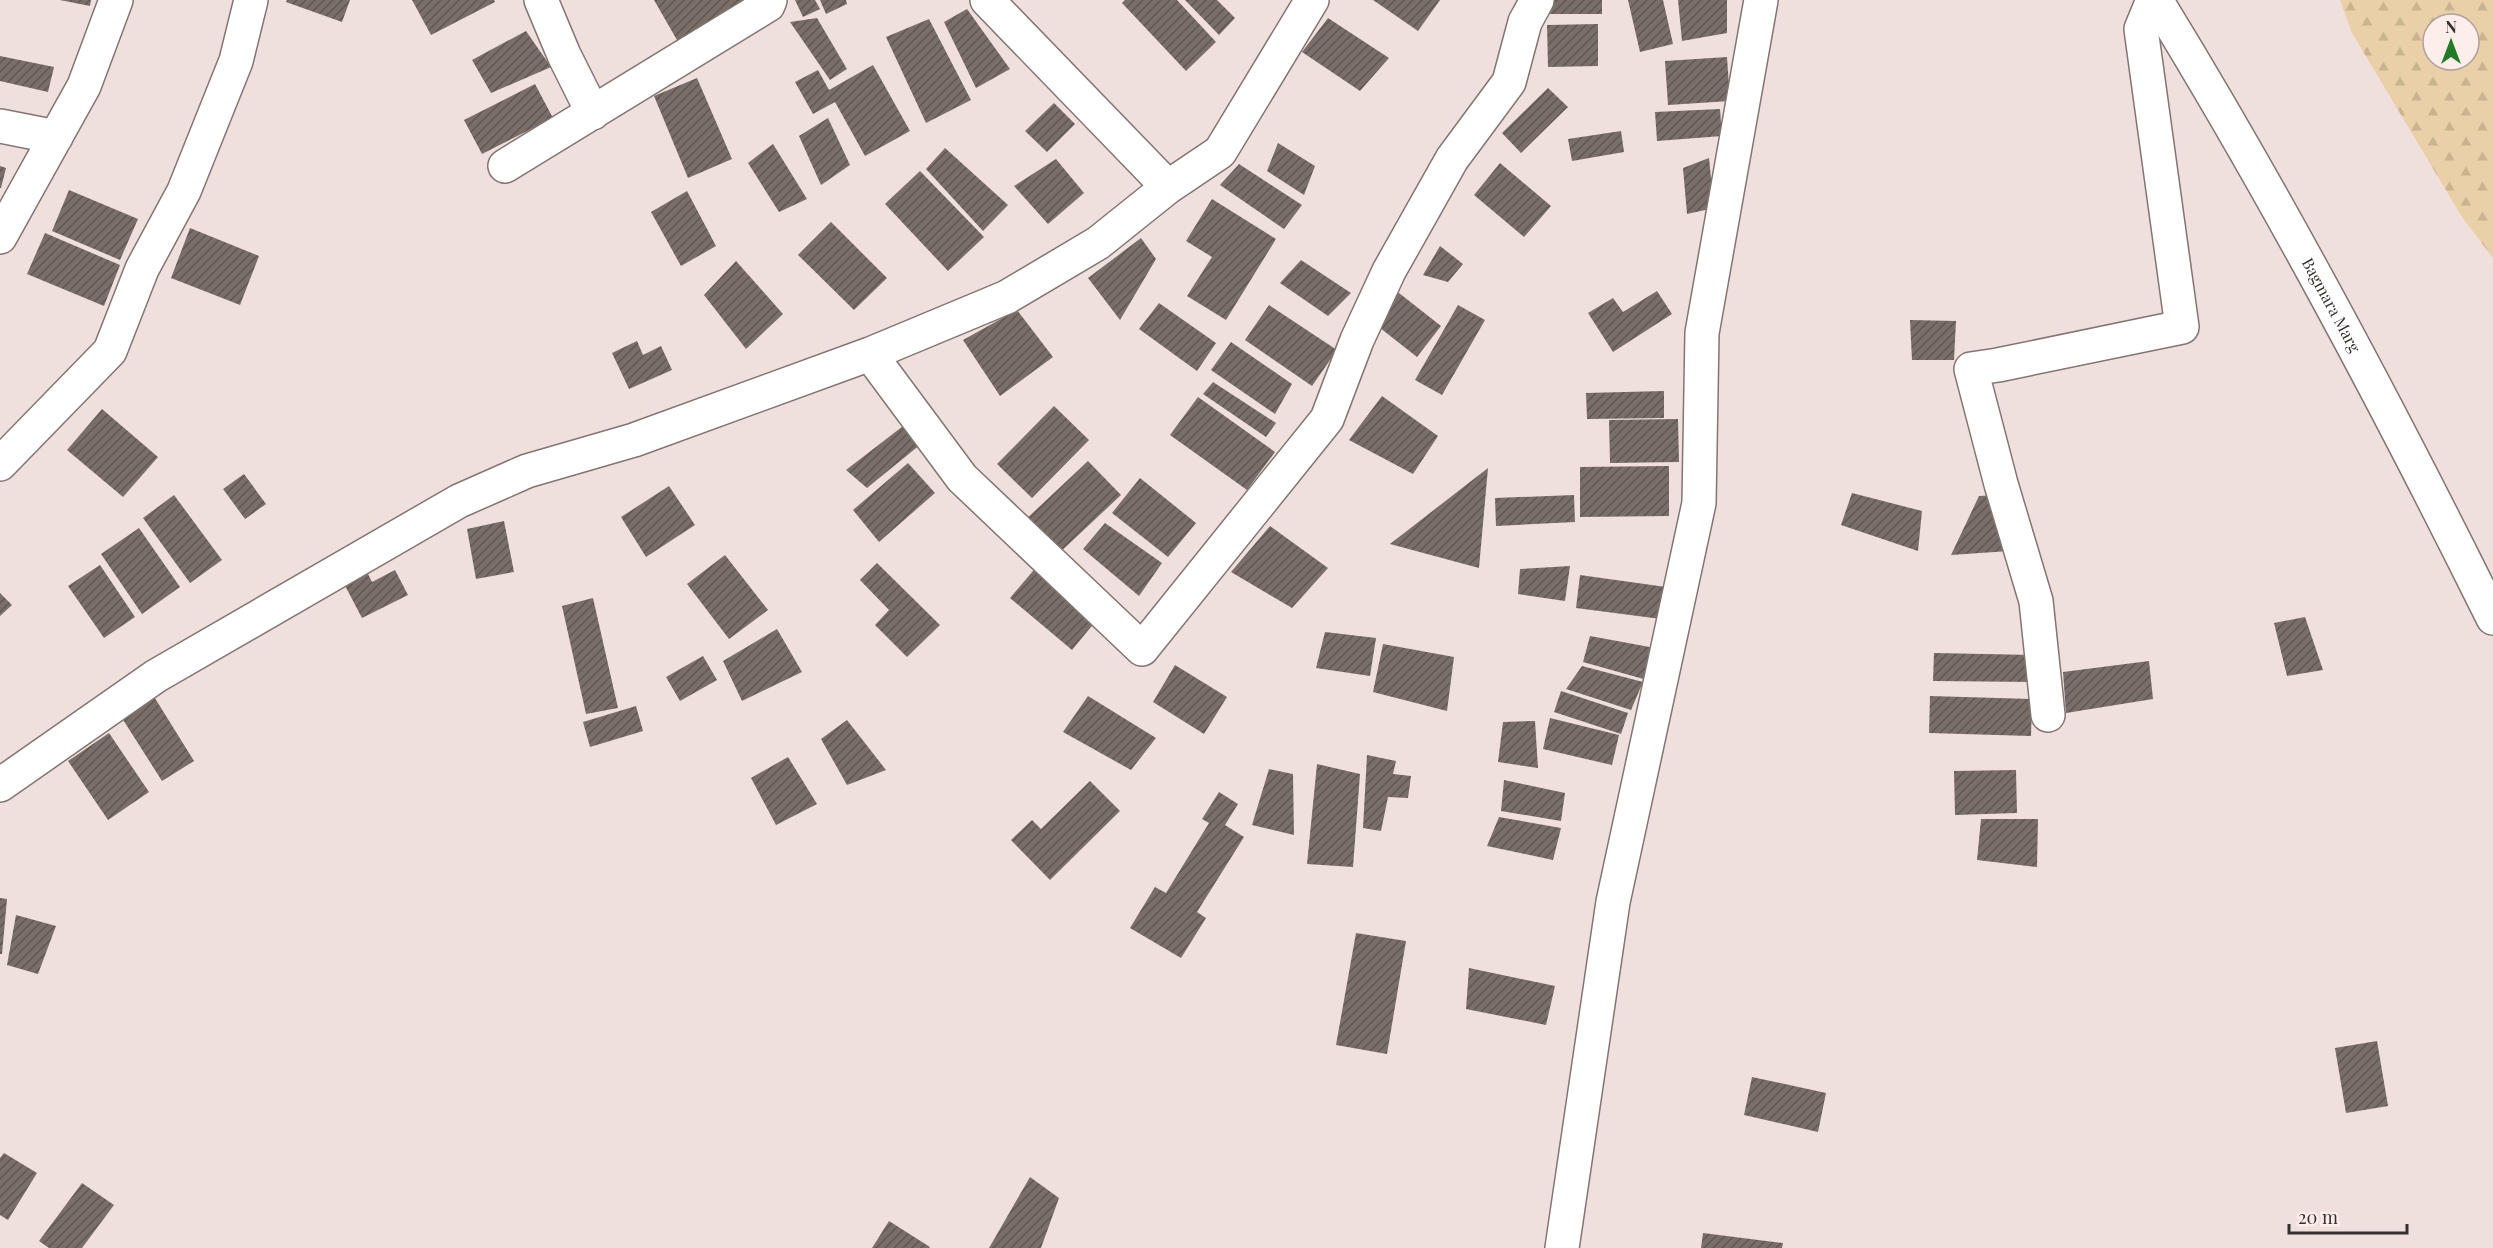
<svg xmlns="http://www.w3.org/2000/svg" width="2493" height="1248" font-family="'Playfair Display',serif">
	<style>
		.forest { fill: url(#forest-firs); fill-rule: evenodd }
		.building { fill: url(#building-hatch) }
		.lines { fill: none; stroke-linecap: round; stroke-linejoin: round }
		.street-casing { stroke: #827572; stroke-width: 36 }
		.secondary-casing { stroke: #827572; stroke-width: 36 }
		.street { stroke: #fff; stroke-width: 33 }
		.secondary { stroke: #fff; stroke-width: 33 }
		.labels { text-anchor: middle; stroke-width: 6; stroke-linejoin: round; paint-order: stroke }
		.street-label { font-size: 16px; fill: #35302e; stroke: #fdeeea }
	</style>
	<defs>
		<pattern id="forest-firs" width="22" height="20" patternUnits="userSpaceOnUse" patternTransform="scale(1.5)"><rect width="22" height="20" fill="#ead0a8"/><path d="M5 1l3.5 6h-7zM16 11l3.5 6h-7z" fill="#c9b391"/></pattern>
		<pattern id="building-hatch" width="6" height="6" patternUnits="userSpaceOnUse" patternTransform="scale(1.5)"><rect width="6" height="6" fill="#7a6f68"/><path d="M-1 1l2-2M0 6l6-6M5 7l2-2" fill="none" stroke="#605752"/></pattern>
	</defs>
	<rect width="100%" height="100%" fill="#f0e0dd"/>
	<path class="forest" d="M2340,0H2493V258L2462,217L2352,33ZM2433,24H2469V60H2433Z"/>
	<path class="building" d="M60,0H91L90,6Z
		M287,0H350L342,22L286,2Z
		M412,0H494L495,2L431,35Z
		M654,0H750L681,47Z
		M795,0H815L820,9L803,17Z
		M820,0H846L847,4L826,14Z
		M1125,0H1177L1216,42L1186,71L1122,3Z
		M1185,0H1217L1235,18L1219,35Z
		M1373,0H1440L1418,31Z
		M1548,0H1602V14H1548Z
		M1628,0H1663L1673,44L1640,52Z
		M1678,0H1727V33L1682,41Z
		M967,9L1010,69L976,88L944,22Z
		M817,18L847,69L830,80L790,22Z
		M1328,18L1389,58L1360,91L1302,52Z
		M929,19L971,100L926,123L886,37Z
		M1598,24V66L1548,67L1547,25Z
		M526,31L551,67L491,93L472,60Z
		M0,56L54,67L48,92L0,81Z
		M1727,57L1730,101L1668,105L1665,61Z
		M873,65L910,131L865,156L835,102L813,114L795,82L818,70L829,90Z
		M697,78L732,159L688,178L654,96Z
		M535,84L553,118L482,154L464,120Z
		M1548,88L1568,107L1521,153L1502,133Z
		M1054,103L1075,124L1047,152L1025,131Z
		M1720,109L1722,136L1657,141L1655,112Z
		M828,118L850,165L821,185L799,136Z
		M1621,131L1624,152L1572,161L1568,139Z
		M1278,143L1315,166L1304,195L1267,171Z
		M773,144L807,199L779,212L748,163Z
		M945,148L1008,205L983,231L926,169Z
		M1709,158L1714,208L1687,214L1683,168Z
		M1056,159L1084,193L1048,224L1014,186Z
		M1500,163L1551,206L1524,237L1474,195Z
		M1239,164L1302,205L1284,229L1220,185Z
		M0,166L6,168L1,188H0Z
		M920,171L984,237L948,271L885,204Z
		M69,190L138,219L120,260L52,231Z
		M687,191L716,246L681,266L651,212Z
		M1212,199L1276,239L1226,320L1187,296L1212,257L1186,241Z
		M831,222L887,278L854,310L798,255Z
		M190,228L259,256L240,305L171,278Z
		M45,233L120,265L104,306L27,274Z
		M1141,238L1156,259L1120,320L1088,278Z
		M1440,246L1463,264L1448,282L1423,275Z
		M1301,260L1351,293L1328,316L1280,283Z
		M736,261L783,314L746,349L704,295Z
		M1657,291L1672,314L1613,352L1588,313L1613,298L1623,312Z
		M1399,293L1441,326L1417,357L1375,324Z
		M1159,303L1216,343L1197,371L1139,329Z
		M1269,305L1337,350L1312,386L1245,340Z
		M1458,305L1485,320L1442,395L1415,380Z
		M1017,310L1053,357L1000,396L963,340Z
		M1910,320L1956,321L1954,360H1912Z
		M637,341L643,355L661,346L672,370L629,389L612,353Z
		M1231,342L1292,384L1275,414L1211,370Z
		M1213,382L1276,423L1266,437L1203,394Z
		M1664,391V418L1587,419L1586,393Z
		M1382,396L1438,436L1413,474L1349,440Z
		M1198,397L1275,452L1247,490L1170,435Z
		M1054,406L1089,440L1032,498L997,464Z
		M102,409L158,457L123,497L67,450Z
		M1678,419L1679,462L1610,463L1609,420Z
		M907,423L921,444L867,488L846,470Z
		M1088,461L1121,495L1056,556L1023,522Z
		M908,463L935,493L879,542L853,510Z
		M1669,466V516L1580,517V467Z
		M1488,468L1479,568L1390,544Z
		M244,474L266,504L245,519L223,489Z
		M1140,478L1196,523L1168,557L1112,513Z
		M669,486L695,525L646,557L621,517Z
		M1852,493L1922,511L1918,551L1841,525Z
		M174,495L222,560L190,583L143,518Z
		M1574,495L1575,522L1496,526L1495,498Z
		M1997,495L2009,551L1951,555L1979,496Z
		M504,521L514,572L476,579L467,529Z
		M1105,523L1162,563L1139,596L1083,549Z
		M1270,526L1328,568L1292,608L1231,572Z
		M139,528L180,587L142,614L101,554Z
		M725,555L768,610L729,639L687,584Z
		M877,563L940,625L907,657L875,625L889,610L860,580Z
		M100,565L135,617L104,638L68,586Z
		M1038,565L1100,616L1072,650L1010,598Z
		M364,566L372,582L395,570L408,595L362,618L341,578Z
		M1570,566L1565,601L1518,594L1520,569Z
		M1580,575L1666,587L1661,619L1576,608Z
		M0,593L12,605L0,616Z
		M593,598L618,708L586,714L562,606Z
		M2305,617L2323,670L2287,676L2274,623Z
		M777,629L802,672L742,701L723,661Z
		M1325,632L1376,638L1370,676L1316,668Z
		M1590,636L1655,648L1647,680L1583,662Z
		M1383,644L1454,657L1447,711L1373,692Z
		M1934,653L2038,655V682L1933,681Z
		M703,656L717,680L680,701L666,677Z
		M2149,661L2153,699L2066,713L2063,672Z
		M1175,665L1227,697L1204,734L1153,702Z
		M1582,666L1643,682L1631,710L1566,689Z
		M1561,691L1628,713L1621,734L1554,712Z
		M153,695L194,761L162,781L120,715Z
		M1088,696L1156,738L1131,770L1063,732Z
		M1930,696L2032,699L2031,736L1929,733Z
		M636,706L643,731L590,747L583,722Z
		M1550,718L1619,735L1612,765L1543,749Z
		M847,720L886,770L847,785L821,739Z
		M1535,721L1538,768L1498,762L1503,722Z
		M109,733L149,792L108,820L68,761Z
		M1367,755L1396,761L1393,774L1411,776L1408,798L1388,797L1381,831L1363,828Z
		M788,757L817,804L776,825L751,778Z
		M1317,764L1360,774L1353,867L1307,864Z
		M1269,769L1293,774L1294,835L1252,825Z
		M2016,770L2017,813L1955,815L1954,771Z
		M1504,780L1565,793L1561,821L1501,811Z
		M1090,781L1120,811L1050,880L1011,840L1032,820L1041,829Z
		M1219,792L1238,804L1225,825L1244,837L1197,912L1206,918L1181,958L1130,928L1155,887L1166,893L1209,823L1202,819Z
		M1499,817L1561,828L1553,860L1487,846Z
		M1981,819H2038L2037,867L1977,860Z
		M0,898L7,899L2,954H0Z
		M16,915L56,926L38,974L7,965Z
		M1356,933L1406,941L1387,1054L1336,1045Z
		M1469,968L1555,986L1546,1025L1466,1009Z
		M2377,1041L2388,1106L2346,1113L2335,1048Z
		M1752,1077L1826,1093L1818,1132L1744,1115Z
		M4,1153L37,1173L8,1220L0,1215V1158Z
		M1030,1177L1059,1198L1041,1248H989Z
		M82,1183L114,1205L82,1248H49L39,1241Z
		M889,1221L930,1247L929,1248H872Z
		M1703,1233L1783,1243L1782,1248H1701Z"/>
	<g class="lines">
		<defs>
			<path id="street" d="M541,0L564,55L593,113
				M987,0L1168,187L1220,152L1312,0
				M0,126L56,137
				M505,166L768,5L770,0
				M0,237L84,86L116,0
				M870,354L962,478L1142,649L1327,419L1357,340L1389,271L1452,159L1509,82L1525,22L1537,0
				M0,464L110,351L142,269L184,191L236,61L251,0
				M2048,715L2036,601L2001,484L1971,369L1998,365L2182,327L2141,29L2153,0
				M0,785L156,676L459,501L527,471L634,440L870,354L1007,297L1098,243L1168,187
				M1562,1248L1613,902L1699,503L1702,333L1761,0"/>
			<g id="secondary">
				<path id="s1" d="M2156,0C2279,200 2389,408 2493,618"/>
			</g>
		</defs>
		<use href="#street" class="street-casing"/>
		<use href="#secondary" class="secondary-casing"/>
		<use href="#street" class="street"/>
		<use href="#secondary" class="secondary"/>
	</g>
	<g class="labels">
		<g class="street-label">
			<text dy="6" stroke="none"><textPath href="#s1" startOffset="352">Bagmara Marg</textPath></text>
		</g>
	</g>
	<g transform="translate(2451 42)"><circle r="28" fill="#fdeeea" stroke="#ada29f" stroke-width="1.5"/>
	<path d="M0-4.5L10 22L0 15L-10 22Z" fill="#237a28"/>
	<text y="-9" font-size="16" font-weight="bold" text-anchor="middle" fill="#35302e">N</text>
	</g>
	<path d="M2289 1224v9h118v-9" fill="none" stroke="#35302e" stroke-width="3"/>
	<text x="2298" y="1224" font-size="18" fill="#35302e" stroke="#fdeeea" stroke-width="4.5" paint-order="stroke">20 m</text>
</svg>
